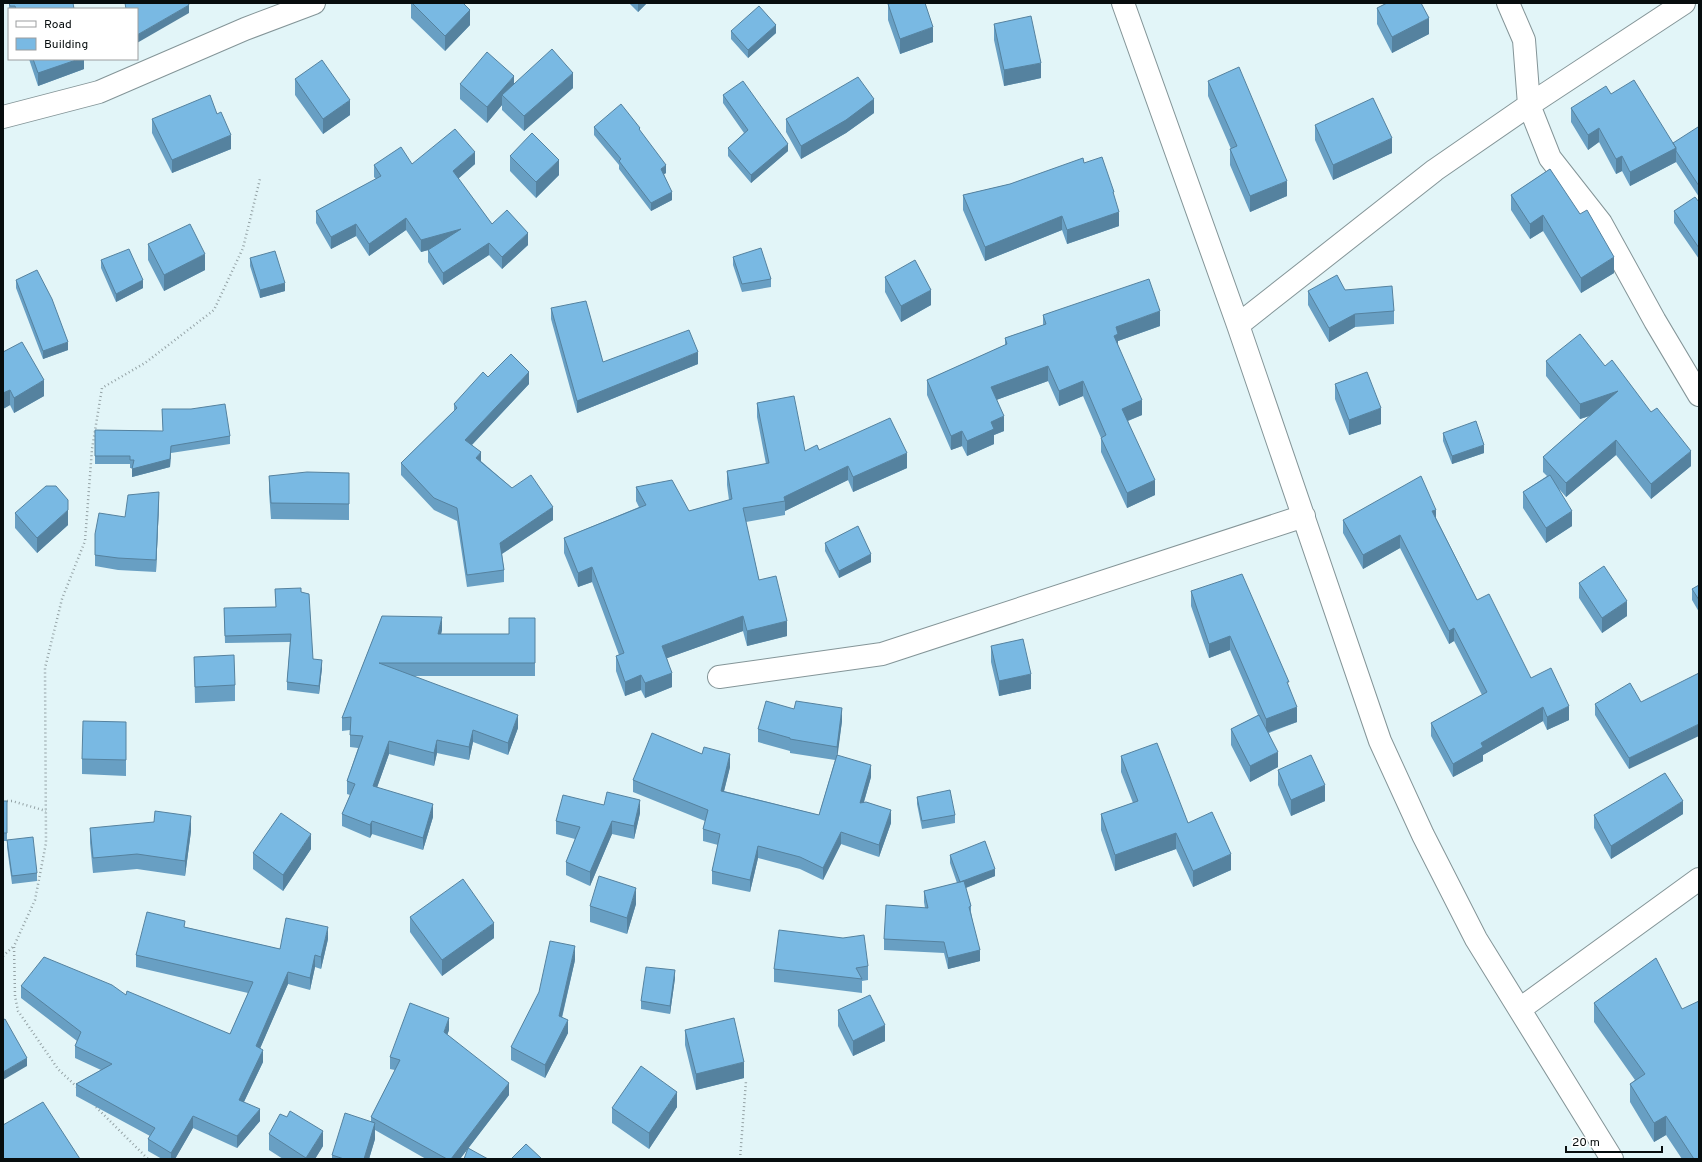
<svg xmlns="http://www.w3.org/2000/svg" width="1702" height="1162" font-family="Overpass,sans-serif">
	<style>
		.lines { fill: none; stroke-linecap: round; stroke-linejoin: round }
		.minor-casing { stroke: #849598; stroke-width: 24 }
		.path { stroke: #94a2a5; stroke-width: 2.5; stroke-dasharray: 1 3; stroke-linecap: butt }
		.minor { stroke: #fff; stroke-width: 22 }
		.wall { fill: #689fc3 }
		.shaded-wall { fill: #55829f }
		.building { fill: #79b9e3; stroke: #55829f }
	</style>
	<rect width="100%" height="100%" fill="#e2f5f8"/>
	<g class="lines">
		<defs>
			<path id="minor" d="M1123,3L1238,325L1380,741L1423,835L1476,939L1612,1159
				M1508,3L1524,40L1529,105L1550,158L1601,223L1655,321L1699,395
				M3,117L99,92L245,29L314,3
				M1238,325L1435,170L1529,105L1684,3
				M719,677L882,654L1304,516
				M1520,1009L1699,879"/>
		</defs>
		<use href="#minor" class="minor-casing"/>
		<path class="path" d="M3,801H12L46,811
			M3,956L14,946
			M77,1087L58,1069L18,1011L15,996L14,946L35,900L46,843L45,668L62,599L85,541L92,449L102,388L145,363L214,310L243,248L260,179
			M96,1107L148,1159
			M740,1159L746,1081"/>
		<use href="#minor" class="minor"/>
	</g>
	<path class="wall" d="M9,3H73L74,9H9Z
		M411,3H463L470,25L445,51L411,18Z
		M629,3H647L638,12Z
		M888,4L933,42L900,54L888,20Z
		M1377,8L1429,34L1392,53L1377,24Z
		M994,24L1041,78L1004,86L994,40Z
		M731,31L776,33L748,58L731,39Z
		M29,59H84V69L38,86Z
		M295,79L350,115L323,134L295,95Z
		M1208,81L1287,196L1250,212L1230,165V149H1231L1208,96Z
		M460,84H514L573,88L524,131L502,110V105L487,123L460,99Z
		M1611,94L1673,143L1699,129V197L1676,162L1630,186L1622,171L1616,174L1599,142L1588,150L1571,122V108Z
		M723,95L788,151L751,183L728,156V148L744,133L723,103Z
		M874,113L846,133L801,159L786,132V119Z
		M217,114L231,149L172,173L152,133V119Z
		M1315,125L1392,153L1333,180L1315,140Z
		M594,127L640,132L666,173L664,174L672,200L651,211L619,169V165L594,135Z
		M510,156L559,175L536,198L510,171Z
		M1084,163L1114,197L1119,226L1067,244L1062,230L985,261L963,210V195L1010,184Z
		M412,164H475L458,179L492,224L528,245L502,269L489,255L443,285L428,262V250L421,252L406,230L369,256L356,236L331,249L316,223V211L376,179L374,177V165Z
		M1550,169L1614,273L1581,293L1543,231L1530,239L1511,210V195Z
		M1699,202V259L1674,223V211Z
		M148,244L205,270L164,291L148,260Z
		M733,257L771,279V287L742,292L733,265Z
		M250,258L285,291L260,298L250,266Z
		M101,260L143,288L116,302L101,268Z
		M885,277L931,305L901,322L885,292Z
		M16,280L68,350L43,359L16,288Z
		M1345,290L1394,311V324L1355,327L1329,342L1308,305V291Z
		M551,308L603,362L698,364L577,413L551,319Z
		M1043,315L1160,326L1118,341V345L1142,415L1128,421L1155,495L1127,508L1101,452V438L1083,396L1059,406L1048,381L996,400L1004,431L994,435V444L967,456L962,446L951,450L927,395V380L1005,345V338L1043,325Z
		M3,352L44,396L14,413L10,405L3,409Z
		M1546,361L1605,366L1691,466L1651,499L1616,455L1566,497L1559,489L1572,526L1546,543L1523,508V492L1547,476L1543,472V457L1590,416L1580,419L1546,376Z
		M488,377L529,384L472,445L481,461L512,488L553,520L502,554L504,570V582L467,587L457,521L434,510L401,475V463L454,411V404Z
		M1335,384L1381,424L1349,435L1335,399Z
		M757,403L805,451L819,450L907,468L853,492L848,480L785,511V515L746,522L759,580L787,636L747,646L743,631L667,658L672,687L645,698L641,690L625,696L616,671V656L619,655L592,582L578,587L564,553V538L639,507L636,501V487L689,511L729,500L727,485V471L766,464L757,417Z
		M162,409L230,436V444L171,453L170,467L132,477L133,468H130V464H95V430L163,431Z
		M1443,433L1484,453L1452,464L1443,441Z
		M349,473V520L271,519L269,492V476Z
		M159,504L156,572L118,570L95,566V534L125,517Z
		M15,513L68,525L37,553L15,528Z
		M1436,518L1477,600L1531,678L1569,720L1547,730L1543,721L1483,755V761L1453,777L1431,736V723L1482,695L1454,641L1449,644L1400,548L1363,569L1343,533V520Z
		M825,543L871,562L839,578L825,551Z
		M1579,583L1627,616L1602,633L1579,598Z
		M1699,585V612L1692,600V589Z
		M275,589L301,592L313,659L322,668L319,694L287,690V682L290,642L225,643L224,608L276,607Z
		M1191,591L1289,688L1297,722L1269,733L1278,767L1250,782L1231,745V729L1258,715L1230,650L1209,658L1191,606Z
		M382,616L442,630L441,634H509L535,618V676H413L518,728L508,755L473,742L469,760L437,753L434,766L389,754L377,787L433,817L423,850L372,834L370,838L342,826V814L350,795L347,794V781L358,748L350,747V730L342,731V718Z
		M991,646L1031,689L999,696L991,662Z
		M194,657L235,685V701L195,703Z
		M1641,702L1629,769L1595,715V704Z
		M794,709L842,721L837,755L871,777L864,802L891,823L879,857L841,844L823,880L800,869L758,858L750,892L712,884V871L718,845L703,841V829L705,821L633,792V780L702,754L730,767L724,791L819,815L835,760L790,753V751L758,742V729Z
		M126,722V776L82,774V759Z
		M1121,756L1188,823L1231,870L1193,887L1176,849L1115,871L1101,830V814L1133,803L1121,772Z
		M1278,770L1325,801L1291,816L1278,785Z
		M917,797L955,815V823L922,829L917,804Z
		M3,801H7V840L37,873V881L12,884L7,847V841H3Z
		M604,805L640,813L634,839L612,834L590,886L566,875V862L575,839L556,834V821Z
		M1683,814L1611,859L1594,828V815Z
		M90,828L191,831L185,876L137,869L93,873L90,843Z
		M311,849L283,891L253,869V853Z
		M950,855L995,876L966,888L971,906V912L980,961L948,969L944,953L884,950V939L925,908L924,902V891L957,883L950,863Z
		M636,904L627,934L590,922V906Z
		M410,917L494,938L442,976L410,932Z
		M185,927L280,949L328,939L321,969L315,967L310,990L288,984L260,1048L263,1062L244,1102L260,1121L237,1148L193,1128L175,1159H162L148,1151V1139L150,1136L76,1096V1084L101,1070L75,1058V1046L77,1041L21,998V986L126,995L230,1034L248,993L136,967V955Z
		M1656,958L1699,1159H1682L1666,1135L1654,1142L1630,1102V1084L1635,1080L1594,1022V1003Z
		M575,960L562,1018L568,1033L545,1078L511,1060V1047Z
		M868,966V980L862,981V993L774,982V969Z
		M675,978L670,1014L641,1009V1001Z
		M838,1010L885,1041L853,1056L838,1026Z
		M449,1030L447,1035L509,1095L460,1159H426L375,1130V1139L369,1159H332V1155L371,1122V1117L395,1070L390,1069V1057Z
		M685,1030L744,1078L696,1090L685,1045Z
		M677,1107L649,1149L612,1123V1108Z
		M269,1134L323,1146L315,1159H283L269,1150Z"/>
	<path class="shaded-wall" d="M639,3H647L638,12V4Z
		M189,5V13L137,43V35Z
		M470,10V25L445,51V36Z
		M1429,18V34L1392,53V37Z
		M776,25V33L748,58V50Z
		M933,27V42L900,54V39Z
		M79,59H84V69L38,86V73Z
		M1041,63V78L1004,86V70Z
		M573,73V88L524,131V116Z
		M514,76V91L502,95V105L487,123V107Z
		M874,99V113L846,133L801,159V146Z
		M350,100V115L323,134V119Z
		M1599,128V142L1588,150V135Z
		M231,135V149L172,173V160Z
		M1392,138V153L1333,180V165Z
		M788,144V151L751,183V175Z
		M1676,148V162L1630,186V172Z
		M475,152V164L453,183V171Z
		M1622,156V171L1616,174V159Z
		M559,160V175L536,198V182Z
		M666,165V173L661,176V169Z
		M1287,181V196L1250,212V196Z
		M672,192V200L651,211V203Z
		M1119,212V226L1067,244V230Z
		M1543,215V231L1530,239V224Z
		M1062,216V230L985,261V247Z
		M406,218V230L369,256V244Z
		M356,224V236L331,249V237Z
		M461,229V241L421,252V240Z
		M528,233V245L502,269V257Z
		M489,243V255L443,285V273Z
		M205,254V270L164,291V275Z
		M1614,257V273L1581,293V278Z
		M143,280V288L116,302V294Z
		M285,283V291L260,298V290Z
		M931,290V305L901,322V306Z
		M1160,311V326L1118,341V349L1114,336L1116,327Z
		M1355,314V327L1329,342V328Z
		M68,342V350L43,359V351Z
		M698,352V364L577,413V401Z
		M1048,366V381L991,402V387Z
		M529,372V384L465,452V440Z
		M44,380V396L14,413V398Z
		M1083,381V396L1059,406V391Z
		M10,390V405L3,409V393Z
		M1618,391V406L1580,419V404Z
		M1142,400V415L1122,423V409Z
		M1381,408V424L1349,435V420Z
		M1004,416V431L994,435V444L967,456V441L991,422Z
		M962,431V446L951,450V436Z
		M1616,440V455L1566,497V483Z
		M1484,445V453L1452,464V456Z
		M171,446V453L170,467L132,477V469Z
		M1691,451V466L1651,499V484Z
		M481,452V464L476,458Z
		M907,453V468L853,492V477Z
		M848,466V480L785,511V501L784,497Z
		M1155,480V495L1127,508V493Z
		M159,492V504L156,572V560Z
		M553,507V520L500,555V543Z
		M68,510V525L37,553V538Z
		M1436,510V523L1432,511Z
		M1572,511V526L1546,543V528Z
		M1400,535V548L1363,569V555Z
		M871,554V562L839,578V571Z
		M592,567V582L578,587V573Z
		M1627,601V616L1602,633V618Z
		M743,616V631L662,660V646Z
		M442,617V630L438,647V634Z
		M787,621V636L747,646V631Z
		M1454,628V641L1449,644V631Z
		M1230,636V650L1209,658V644Z
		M322,660V668L319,694V686Z
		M672,673V687L645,698V683Z
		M1031,674V689L999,696V681Z
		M641,675V690L625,696V682Z
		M1569,706V720L1547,730V717Z
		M1297,707V722L1266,733V719Z
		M1543,707V721L1483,755V761L1453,777V764L1481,743Z
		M842,708V721L837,760V747Z
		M518,715V728L508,755V743Z
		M1699,724V736L1629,769V758Z
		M473,730V742L469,760V747Z
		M437,740V753L434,766V753Z
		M389,741V754L373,799V786Z
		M1278,752V767L1250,782V766Z
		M730,754V767L721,803V791Z
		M871,765V777L860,815V803Z
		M1325,785V801L1291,816V800Z
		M640,800V813L634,839V826Z
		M1683,801V814L1611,859V846Z
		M433,804V817L423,850V838Z
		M891,810V823L879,857V845Z
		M191,816V831L185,876V861Z
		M372,821V834L370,838V825Z
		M612,821V834L590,886V872Z
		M841,832V844L823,880V868Z
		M1176,833V849L1115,871V855Z
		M311,834V849L283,891V875Z
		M758,846V858L750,892V880Z
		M1231,854V870L1193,887V871Z
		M995,869V876L960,890V882Z
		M636,888V904L627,934V918Z
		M494,923V938L442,976V960Z
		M328,927V939L321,969V957Z
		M575,946V960L559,1029V1016Z
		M980,950V961L948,969V958Z
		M315,955V967L310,990V978Z
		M675,970V978L670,1014V1006Z
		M288,972V984L256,1058V1046Z
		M449,1018V1030L444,1044V1032Z
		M568,1020V1033L545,1078V1065Z
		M885,1025V1041L853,1056V1041Z
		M263,1050V1062L239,1112V1100Z
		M27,1058V1066L3,1080V1072Z
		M744,1062V1078L696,1090V1074Z
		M509,1083V1095L460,1159H451Z
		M677,1092V1107L649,1149V1133Z
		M260,1109V1121L237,1148V1136Z
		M193,1116V1128L175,1159H171V1153Z
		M1666,1116V1135L1654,1142V1123Z
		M375,1123V1139L369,1159H364Z
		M323,1131V1146L315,1159H306V1158Z"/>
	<path class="building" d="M9,3H73L74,9H16L15,6H10Z
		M125,3H188L189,5L137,35V9H126Z
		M412,3H463L470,10L445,36Z
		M892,3H925L933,27L900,39L888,4Z
		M1387,3H1421L1429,18L1392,37L1377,8Z
		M759,6L776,25L748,50L731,31Z
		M1031,16L1041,63L1004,70L994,24Z
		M552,49L573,73L524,116L502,95Z
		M487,52L514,76L487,107L460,84Z
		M33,59H79L38,73Z
		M322,60L350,100L323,119L295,79Z
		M1239,67L1287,181L1250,196L1230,149L1237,146L1208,81Z
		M858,77L874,99L846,120L801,146L786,119Z
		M1634,80L1676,148L1630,172L1622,156L1616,159L1599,128L1588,135L1571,108L1606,86L1611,94Z
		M743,81L788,144L751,175L728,148L748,130L723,95Z
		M210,95L217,114L221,112L231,135L172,160L152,119Z
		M1373,98L1392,138L1333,165L1315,125Z
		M621,104L640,128L639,129L666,165L661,169L672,192L651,203L619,161L621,159L594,127Z
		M1698,127L1699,129V186L1676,151V148L1673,143Z
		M455,129L475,152L453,171L492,224L507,210L528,233L502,257L489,243L443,273L428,250L461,229L421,240L406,218L369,244L356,224L331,237L316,211L381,176L374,165L401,147L412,164Z
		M532,133L559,160L536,182L510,156Z
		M1102,157L1114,192H1113L1119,212L1067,230L1062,216L985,247L963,195L1010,184L1083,158L1084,163Z
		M1550,169L1580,214L1587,210L1614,257L1581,278L1543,215L1530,224L1511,195Z
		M1695,197L1699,202V248L1674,211Z
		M190,224L205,254L164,275L148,244Z
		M761,248L771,279L742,284L733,257Z
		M129,249L143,280L116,294L101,260Z
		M275,251L285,283L260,290L250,258Z
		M915,260L931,290L901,306L885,277Z
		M37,270L52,299L68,342L43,351L16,280Z
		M1337,275L1345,290L1392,286L1394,311L1355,314L1329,328L1308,291Z
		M1149,279L1160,311L1116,327L1118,334L1114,336L1142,400L1122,409L1155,480L1127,493L1101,438L1106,435L1083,381L1059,391L1048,366L991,387L1004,416L991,422L994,429L967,441L962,431L951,436L927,380L1007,344L1005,338L1046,324L1043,315Z
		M586,301L603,362L689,330L698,352L577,401L551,308Z
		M1580,334L1605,366L1612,360L1651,412L1657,408L1691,451L1651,484L1616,440L1566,483L1543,457L1618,391L1580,404L1546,361Z
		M22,342L44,380L14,398L10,390L3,393V352Z
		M511,354L529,372L465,440L481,452L476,458L512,488L531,475L553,507L500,543L504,570L467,575L457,508L434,498L401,463L457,408L454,404L483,372L488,377Z
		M1367,372L1381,408L1349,420L1335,384Z
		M794,396L805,451L817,445L819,450L890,418L907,453L853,477L848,466L784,497L785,501L743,508L759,580L776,576L787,621L747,631L743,616L662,646L672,673L645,683L641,675L625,682L616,656L624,653L592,567L578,573L564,538L646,505L636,487L672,480L689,511L732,499L727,471L769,463L757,403Z
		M225,404L230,436L171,446L170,459L132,469L134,460H130V456H95V430L163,431L162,409H191Z
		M1476,421L1484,445L1452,456L1443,433Z
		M307,472L349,473V504L271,503L269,476Z
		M1550,475L1572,511L1546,528L1523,492Z
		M1421,476L1436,510L1432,511L1477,600L1489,594L1531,678L1551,668L1569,706L1547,717L1543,707L1481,743L1483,747L1453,764L1431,723L1487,692L1454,628L1449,631L1400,535L1363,555L1343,520Z
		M46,486H56L68,500V510L37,538L15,513Z
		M159,492L156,560L118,558L95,555V534L99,513L125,517L128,495Z
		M858,526L871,554L839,571L825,543Z
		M1604,566L1627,601L1602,618L1579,583Z
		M1242,574L1289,682H1287L1297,707L1266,719L1230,636L1209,644L1191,591Z
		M1699,585V600L1692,589Z
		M301,588V592L309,594L313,659L322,660L319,686L287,682L291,634L225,636L224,608L276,607L275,589Z
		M382,616L442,617L438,634H509V618H535V663H379L518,715L508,743L473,730L469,747L437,740L434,753L389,741L373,786L433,804L423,838L372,821L370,825L342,814L355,784L347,781L363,736L350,735L351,717L342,718Z
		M1023,639L1031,674L999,681L991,646Z
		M234,655L235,685L195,687L194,657Z
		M1699,673V724L1629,758L1595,704L1630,683L1641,702Z
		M766,701L794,709L796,701L842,708L837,747L790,739V738L758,729Z
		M1259,715L1278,752L1250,766L1231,729Z
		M83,721L126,722V760L82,759Z
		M652,733L702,754L704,747L730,754L721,791L819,815L837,755L871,765L860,803L866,802L891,810L879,845L841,832L823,868L800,857L758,846L750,880L712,871L720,834L703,829L708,810L633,780Z
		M1157,743L1188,823L1212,812L1231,854L1193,871L1176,833L1115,855L1101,814L1138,801L1121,756Z
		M1311,755L1325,785L1291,800L1278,770Z
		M1665,773L1683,801L1611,846L1594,815Z
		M950,790L955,815L922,821L917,797Z
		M607,792L640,800L634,826L612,821L590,872L566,862L580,827L556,821L563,795L604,805Z
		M3,801H7V833H3Z
		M155,811L191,816L185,861L137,854L93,858L90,828L154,822Z
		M281,813L311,834L283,875L253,853Z
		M33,837L37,873L12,876L7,840Z
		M985,841L995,869L960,882L950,855Z
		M599,876L636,888L627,918L590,906Z
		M463,879L494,923L442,960L410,917Z
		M964,881L971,906L969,907L980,950L948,958L944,942L884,939L886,905L928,908L924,891Z
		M147,912L185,921L184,927L280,949L286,918L328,927L321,957L315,955L310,978L288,972L256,1046L263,1050L239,1100L260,1109L237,1136L193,1116L171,1153L148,1139L155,1128L76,1084L112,1064L75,1046L81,1032L21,986L44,957L112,985L126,995L127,991L230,1034L253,982L136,955Z
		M779,930L843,938L864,935L868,966L856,968L862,979L774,969Z
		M550,941L575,946L559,1016L568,1020L545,1065L511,1047L539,992Z
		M1656,958L1682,1009L1699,1001V1159H1694L1666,1116L1654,1123L1630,1084L1645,1074L1594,1003Z
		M646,967L675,970L670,1006L641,1001Z
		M870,995L885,1025L853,1041L838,1010Z
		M410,1003L449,1018L444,1032L509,1083L451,1159H447L371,1117L400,1060L390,1057Z
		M734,1018L744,1062L696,1074L685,1030Z
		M5,1019L27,1058L3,1072V1020Z
		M641,1066L677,1092L649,1133L612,1108Z
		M43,1102L80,1159H3V1125Z
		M290,1111L323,1131L306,1158L269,1134L280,1114L287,1117Z
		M345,1113L375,1123L364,1159H344L332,1155Z
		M526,1144L542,1159H511Z
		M468,1148L488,1159H464Z"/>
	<rect width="1702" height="1162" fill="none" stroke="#070d0e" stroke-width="8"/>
	<rect x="8" y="8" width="130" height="52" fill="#ffffff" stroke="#9c9e9f"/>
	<rect x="16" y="21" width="20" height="6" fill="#ffffff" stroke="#9c9e9f"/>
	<text x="44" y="28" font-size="12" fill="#070d0e">Road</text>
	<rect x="16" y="38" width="20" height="12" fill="#79b9e3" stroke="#9c9e9f"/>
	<text x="44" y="48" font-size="12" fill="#070d0e">Building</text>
	<path d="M1566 1146v6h96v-6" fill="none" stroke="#070d0e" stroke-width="2"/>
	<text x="1572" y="1146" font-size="12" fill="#070d0e" stroke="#ffffff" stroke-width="3" paint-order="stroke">20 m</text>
</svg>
